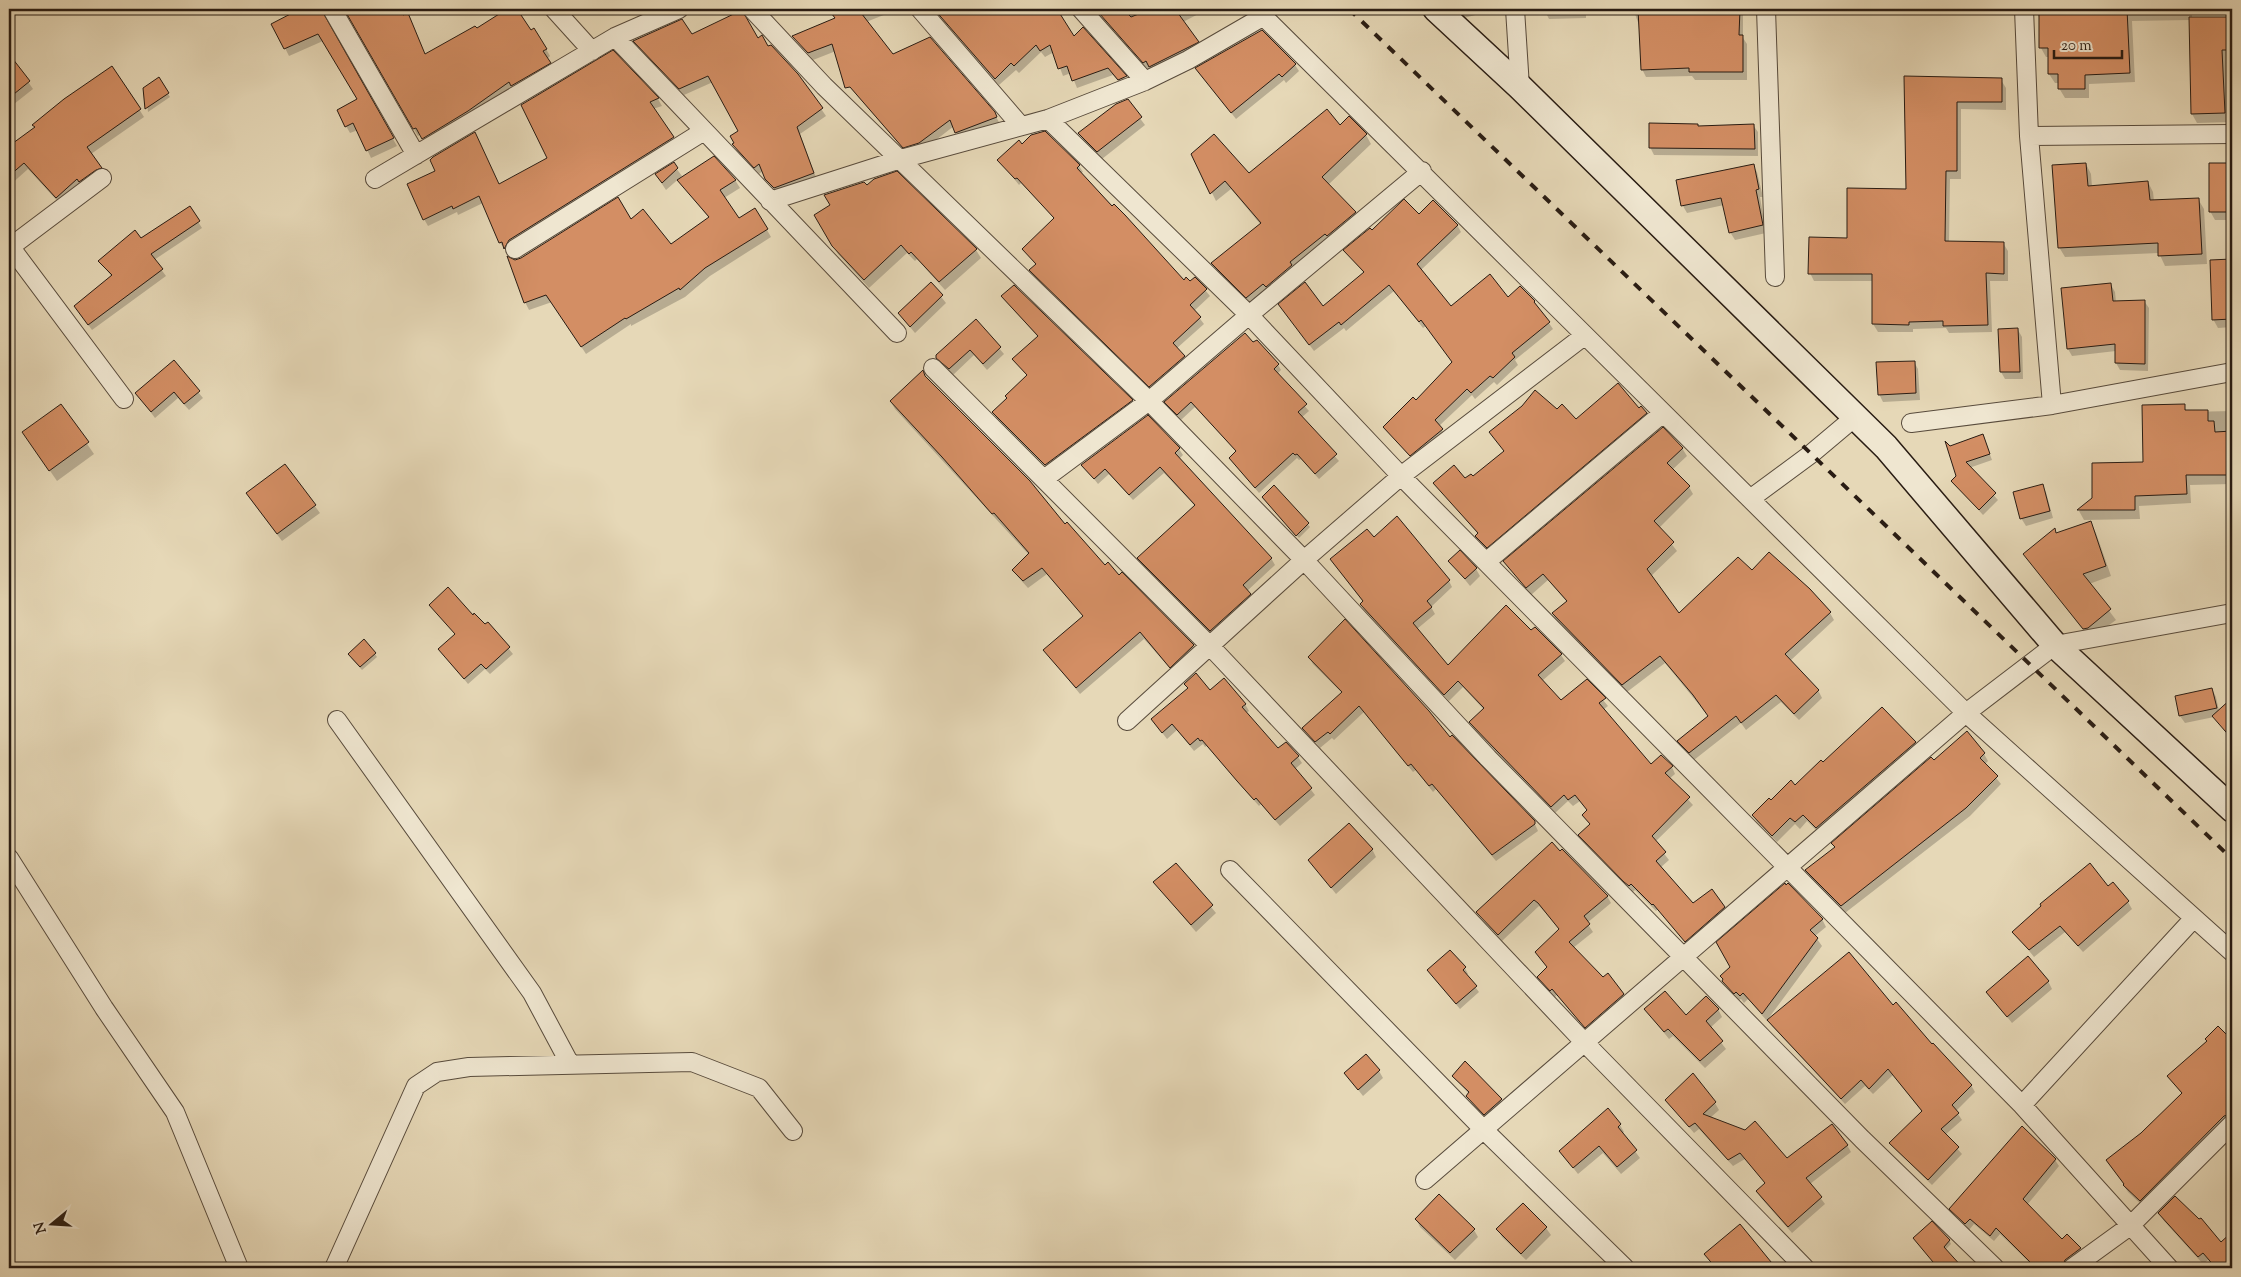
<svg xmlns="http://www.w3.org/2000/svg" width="2241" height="1277" font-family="'Sorts Mill Goudy',serif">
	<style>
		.shadow { fill: #0003 }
		.building { fill: #d38e64; stroke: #291c13 }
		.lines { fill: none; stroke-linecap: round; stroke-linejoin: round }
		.street-casing { stroke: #584b3c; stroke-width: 20 }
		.secondary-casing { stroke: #291c13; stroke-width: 28 }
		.street { stroke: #efe6d0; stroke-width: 18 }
		.secondary { stroke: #efe6d0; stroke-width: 25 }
		.rail { stroke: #291c13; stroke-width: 4; stroke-dasharray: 9 9; stroke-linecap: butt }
	</style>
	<rect width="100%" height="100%" fill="#e6d8b7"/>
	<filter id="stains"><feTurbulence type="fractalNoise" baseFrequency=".004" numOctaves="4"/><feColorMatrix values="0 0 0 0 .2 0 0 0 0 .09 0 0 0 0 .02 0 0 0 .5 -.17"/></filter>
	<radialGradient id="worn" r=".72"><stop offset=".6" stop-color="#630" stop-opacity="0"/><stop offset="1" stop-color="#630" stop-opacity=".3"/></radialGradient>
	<path class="shadow" d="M292,9H329L326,12V23L397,146L371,158L358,130L350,133L346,126L359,100L323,41L289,56L273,24L294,13Z
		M344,9H401L425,56L476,29L509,9H515L530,32L546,49L550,56L547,59L554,70L427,145L421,134L418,136Z
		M649,9H673L654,17Z
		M828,9H899L866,22L836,51L813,60L794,37L836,19Z
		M933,9H1056L1074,38L1083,29L1129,84L1123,87L1113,75L1077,88L1071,73L1063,76L1054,52L1045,57L1041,52L1019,73L1016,70L999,85Z
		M1105,9H1208L1183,22L1201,49L1154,73L1150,67L1148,69L1104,20L1100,13Z
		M1454,9H1498L1464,18Z
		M1544,9H1743V38L1747,44V80H1695L1692,76L1646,77L1642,69L1639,25L1635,14L1586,13V18L1549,19Z
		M2036,9H2192V18H2232V122L2197,123L2192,114L2190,20L2132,21L2135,82L2089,84V98H2065L2059,88V83H2055L2049,74V57H2046L2041,48L2040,20Z
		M691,36L757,39L798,75L826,116L800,134L817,180L779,195L771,186L763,171L759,174L737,151L734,145L739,132L713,82L684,95L639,48L635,41Z
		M613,52L658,99L662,106L653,109L677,145L509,254L500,243L483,203L458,215L457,212L428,226L424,219L437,171L475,134L499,185L549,159Z
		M1295,65L1299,71L1286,83L1284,80L1236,119L1197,69Z
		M18,67L33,89L9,108V74Z
		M1905,77L2001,80L2006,88V110L1961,109V179H1950L1949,243H2003L2008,251V281H1990L1992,332L1949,333L1946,328L1913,329V332H1878L1873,324V281H1814L1810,273L1907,190Z
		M158,79L170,97L148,112L145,89Z
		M847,84L994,113L1000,124L961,140L954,126L923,150L908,154Z
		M1127,101L1145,125L1102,159L1084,141L1080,134Z
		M139,109L144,117L91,154L105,175L61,205L28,169L9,186V148L36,128Z
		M1349,118L1366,135L1371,144L1328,185L1355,213L1360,222L1252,306L1218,272L1213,264L1261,225L1231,189L1216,201L1193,154L1248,174L1340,127Z
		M1753,125L1758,132V156L1654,155L1650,147L1698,127Z
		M1045,132L1079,166L1083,172L1081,173L1184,281L1190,282L1195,278L1210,296L1194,311L1204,324L1176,349L1187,363L1153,392L1034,276L1031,270L1036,265L1023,249L1055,219L1021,183L1019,185L999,160Z
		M673,164L682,176L666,190L656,175Z
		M2086,164L2091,174L2092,187L2148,182L2153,192L2154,201L2198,199L2204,209L2207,264L2165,266L2159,253L2065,257L2059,247Z
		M2210,164H2232V220H2215L2210,211Z
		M1753,165L1757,172L1763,197H1760L1766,233L1735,240L1730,232L1724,205L1687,213L1683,206Z
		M897,173L976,250L981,258L945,290L917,259L915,261L907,253L869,288L838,254L816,216Z
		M735,180L740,188L724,198L739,219L755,209L771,237L710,276L685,297L631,326V324L586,354L552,302L529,310L525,302L515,261L630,221L671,246L709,218L679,181Z
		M189,208L202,228L154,260L166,276L92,330L79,312L112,277L100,262L141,240Z
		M1419,216L1457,225L1461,232L1421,270L1450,308L1508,299L1534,301L1553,329L1515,360L1518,365L1497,385L1494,382L1475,399L1472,395L1439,426L1446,436L1415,462L1384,427L1416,401L1453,362L1426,326L1423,328L1394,291L1346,331L1344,328L1314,351L1284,311L1322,307L1364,273L1345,251L1372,231Z
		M2211,261H2232V327L2218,328L2213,319Z
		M931,284L946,303L915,333L899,314Z
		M2111,285L2115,292L2116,302L2144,301L2149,308L2148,371L2120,370L2116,363V351L2072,356L2068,349Z
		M1002,297L1132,401L1135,407L1049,470L997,419L994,413L1028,376L1014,359L1038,337Z
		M976,321L1004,354L987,370L974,355L953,375L941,364L937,358Z
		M2018,330L2022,337L2023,379H2005L2001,372Z
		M173,362L203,398L189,410L178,398L155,418L137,394Z
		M1914,362L1918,369L1920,400L1883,402L1879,394Z
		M1278,365L1281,370L1277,374L1309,411L1301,418L1339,461L1319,479L1301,459L1299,460L1297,458L1259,493L1230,459L1237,452L1195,407L1181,420L1166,402Z
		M925,377L1105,566L1119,577L1122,574L1193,646L1197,653L1175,674L1144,639L1080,694L1045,651L1084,617L1047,574L1028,588L1018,577L1013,570L1029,555L895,409L891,402Z
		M61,406L94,454L57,481L24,433Z
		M2184,406L2187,412L2232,411V484L2190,485L2191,503L2139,506L2140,519L2084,520L2079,511L2144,464Z
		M1639,410L1646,413L1650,419L1491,553L1480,542L1477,536L1478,534L1435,483L1473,478L1576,421Z
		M1148,417L1179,449L1183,455L1179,459L1271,558L1275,565L1247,591L1254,601L1214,637L1142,565L1139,558L1195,506L1164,473L1133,500L1109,474L1098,484L1083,465Z
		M1983,436L1992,460L1969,468L1998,500L1983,515L1952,481L1957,476L1950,448Z
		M1682,448L1687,456L1672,470L1689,487L1693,494L1659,528L1677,551L1651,576L1679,615L1752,572L1830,613L1834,620L1790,661L1818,690L1822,698L1799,720L1781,702L1746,730L1741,723L1694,760L1679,741L1709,717L1665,663L1627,692L1557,621L1553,614L1567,602L1548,580L1531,595L1505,562Z
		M285,466L320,513L282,541L252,501Z
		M2042,485L2046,492L2053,518L2026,526L2021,518Z
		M1274,487L1310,527L1299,538L1263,498Z
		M2091,523L2096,533L2111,576L2089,584L2116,620L2090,639L2025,554L2054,530L2057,534Z
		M1374,538L1449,581L1452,587L1431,607L1435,614L1417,629L1448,666L1531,632L1561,655L1565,661L1542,681L1561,702L1587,681L1608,706L1603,710L1651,766L1661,756L1672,767L1675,774L1669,779L1693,805L1655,842L1669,860L1660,868L1693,905L1724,908L1727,914L1689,947L1658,909L1656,911L1635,890L1633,892L1630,888L1583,841L1580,835L1591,825L1584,815L1588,811L1580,801L1573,806L1568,801L1555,813L1474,729L1470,722L1484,710L1463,687L1449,701L1365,611L1361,604L1363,602L1331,560Z
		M1460,552L1476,569L1480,576L1470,586L1450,561Z
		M430,605L472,616L485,626L487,623L513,654L490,674L485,669L468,684L440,649L456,635Z
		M375,654L377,657L362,670L351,658Z
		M1309,657L1450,739L1534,822L1538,831L1496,861L1436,789L1433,792L1416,770L1413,772L1364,712L1334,740L1332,738L1320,748L1304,728L1342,693L1313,664Z
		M1185,684L1245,704L1249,711L1246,713L1278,750L1298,757L1302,763L1295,769L1315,795L1280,826L1261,804L1259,806L1243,788L1207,746L1205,747L1203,744L1194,751L1177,730L1167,739L1157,726L1189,689Z
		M2212,689L2216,697L2219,711L2227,705L2232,711V727L2227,732L2214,717L2185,723L2180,716L2176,697Z
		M1882,708L1915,743L1919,750L1821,835L1807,821L1800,829L1795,824L1777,842L1757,822L1753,815L1795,786L1823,764Z
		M1984,754L1988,761L1985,764L2001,784L1970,816L1845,913L1811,878L1807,871L1836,849L1833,844L1934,762Z
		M1552,844L1607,896L1611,903L1587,923L1593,932L1573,948L1603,979L1623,995L1627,1001L1590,1034L1557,995L1555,997L1543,984L1539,977L1548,968L1536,953L1560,930L1543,910L1539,906L1502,941L1477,912Z
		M1372,849L1376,857L1336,894L1309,860Z
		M1176,864L1216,913L1196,932L1155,883Z
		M2108,888L2128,902L2132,909L2083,952L2065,932L2034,957L2014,932Z
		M1822,919L1826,927L1815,936L1822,946L1768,1019L1893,1007L1971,1085L1975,1092L1956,1111L1962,1120L1945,1135L1962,1154L1932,1185L1895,1149L1891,1143L1922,1112L1893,1075L1873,1094L1865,1086L1845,1104L1772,1026L1768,1019L1767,1021L1748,999L1744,1003L1741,999L1739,1000L1723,981Z
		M1465,968L1468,974L1466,975L1479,992L1460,1009L1432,976Z
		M2048,981L2052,989L2012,1023L1987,992Z
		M1718,1009L1722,1017L1710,1028L1726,1049L1705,1068L1673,1036L1669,1039L1646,1010L1686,1017Z
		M2218,1028L2232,1042V1121L2144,1207L2128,1192L2124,1186L2142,1134L2182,1094L2168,1076L2208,1041Z
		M1465,1063L1505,1106L1488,1120L1471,1102L1467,1096L1469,1094L1453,1076Z
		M1379,1071L1383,1078L1363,1096L1345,1073Z
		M1666,1100L1715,1103L1719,1110L1710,1118L1787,1160L1847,1145L1851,1152L1810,1184L1825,1204L1792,1233L1761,1198L1757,1191L1766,1184L1745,1159L1733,1166L1699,1129L1694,1133Z
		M1620,1125L1624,1132L1622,1134L1640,1158L1621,1174L1603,1153L1578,1174L1560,1151Z
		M2055,1160L2059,1166L2027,1205L2062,1240L2067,1236L2080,1249L2084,1255L2068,1268H2035L2000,1234L1994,1241L1974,1224L1969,1230L1951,1209Z
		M1523,1205L1546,1228L1551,1235L1526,1260L1502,1237L1498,1230Z
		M2159,1213L2221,1244L2232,1234V1268H2215L2208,1260L2203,1264L2164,1221Z
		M1416,1219L1474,1230L1478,1237L1455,1260L1420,1227Z
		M1740,1226L1775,1268H1716L1706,1254Z
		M1949,1240L1951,1244L1945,1250L1959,1268H1939L1917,1241Z"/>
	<path class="building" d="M300,9H321L394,138L366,151L353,123L345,127L337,110L357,99L318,34L284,49L271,24Z
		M344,9H401L403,15L408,13L425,54L475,26L477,28L507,9H517L531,30L534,28L547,49L543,51L551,63L511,86L509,82L468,111L422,139L416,128L413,129Z
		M828,9H858L893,54L930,37L995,112L997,117L955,133L950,120L919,143L903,148L850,87L845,88L832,44L808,53L792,36L835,18Z
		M934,9H1057L1074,36L1083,27L1127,76L1118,80L1108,68L1072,81L1067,66L1058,69L1050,45L1040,51L1036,45L1014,66L1011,63L995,79Z
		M1103,9H1123L1131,17L1151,9H1175L1199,42L1149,67L1146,61L1143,63L1099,13Z
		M1638,9H1740L1739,35H1743V72H1689V68L1641,70Z
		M2039,9H2127L2130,73L2085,75V89H2058V74H2048V48H2039Z
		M742,10L758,38L762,35L768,46L771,45L798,74L823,108L797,127L814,173L774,188L765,179L759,164L754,168L732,144L734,143L730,136L738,131L708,76L679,89L633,41L682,19L692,34Z
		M2189,17H2232V50H2222L2225,113L2191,114Z
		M1262,30L1296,64L1282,77L1279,74L1231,113L1195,68Z
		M613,50L659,98L650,102L674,137L509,240L504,249L502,242L499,243L479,196L453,209L452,206L423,220L407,184L435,171L430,160L433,157L475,132L499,184L547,158L521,105Z
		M9,54L30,81L9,98Z
		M112,66L141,109L87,147L102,168L96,170L79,182L77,179L56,198L24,163L9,176V146L35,127L32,125L64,99Z
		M1904,76L2002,78V102H1957V171H1946L1945,241L2004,242V274L1986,273L1988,325L1943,326V321L1909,322V325L1872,324V274H1808L1809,237L1847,238V188L1906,189Z
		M159,77L169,93L145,109L143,88Z
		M1128,99L1142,117L1097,152L1078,133L1116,104Z
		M1327,109L1340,125L1349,116L1367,134L1322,177L1356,212L1327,236L1325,234L1290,262L1292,265L1266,287L1263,284L1246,298L1211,263L1261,223L1225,181L1210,194L1191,154L1214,134L1249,173Z
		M1649,123L1698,124V126L1754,124L1755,149L1649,148Z
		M1045,131L1080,165L1077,168L1112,206L1114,204L1125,215L1184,280L1186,277L1190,281L1195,277L1207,289L1190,305L1201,317L1173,343L1185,356L1149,387L1029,270L1036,264L1022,249L1054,218L1017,178L1015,179L997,160L1019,140L1022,144L1031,135Z
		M714,156L736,180L720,190L739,218L755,208L768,229L705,268L680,290L679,288L626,319L625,318L581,347L546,295L524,303L507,256L515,260L521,258L618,197L631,219L643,209L671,244L709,217L677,180Z
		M674,162L678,168L662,183L655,174Z
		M2086,163L2088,186L2148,181L2150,200L2199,198L2202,254L2158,256V243L2058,248L2052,165Z
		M2209,163H2232V212H2209Z
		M1754,164L1759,189L1756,190L1763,225L1729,233L1721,198L1681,206L1676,180Z
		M897,171L977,249L939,282L911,252L909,254L901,245L864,280L832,246L814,215L830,205L824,195L864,182L867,185L874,179Z
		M1404,199L1419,214L1433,200L1458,225L1417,264L1451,306L1490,274L1508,297L1520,286L1535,301L1534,302L1550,322L1512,353L1515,357L1493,378L1490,376L1471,393L1467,389L1435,420L1443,429L1410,456L1383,427L1413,397L1416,400L1452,362L1421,320L1419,322L1389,285L1341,325L1339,322L1309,345L1278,304L1305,282L1323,306L1364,272L1343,250L1370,228L1372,230Z
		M190,206L200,221L151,254L163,269L88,325L74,306L112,275L98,261L135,230L141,238Z
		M2232,259V319L2212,320L2210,260Z
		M931,282L943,295L910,327L898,313Z
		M2111,283L2113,301L2145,300V364L2115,363V344L2067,349L2061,288Z
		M1014,285L1133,400L1045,465L992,412L1007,398L1005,396L1027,375L1012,359L1038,336L1001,296Z
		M976,319L1001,347L983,364L970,350L949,369L936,358V355Z
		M2018,328L2020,372H2000L1998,329Z
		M1245,333L1253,342L1257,340L1279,364L1274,369L1307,404L1298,412L1337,454L1315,474L1297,454L1295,455L1293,453L1255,488L1229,458L1236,451L1191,402L1177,415L1164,402Z
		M174,360L200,391L184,404L174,392L151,412L135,393Z
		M1915,361L1916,393L1878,395L1876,362Z
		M923,370L925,376L1030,481L1065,524L1067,522L1105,565L1108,562L1119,575L1122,572L1194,645L1170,668L1140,632L1076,688L1043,650L1083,616L1042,568L1023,581L1012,570L1029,553L994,513L992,514L942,457L890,401Z
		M1618,383L1639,408L1641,406L1647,413L1487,548L1475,536L1478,533L1433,483L1454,465L1465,478L1471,474L1473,476L1504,451L1489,432L1522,406L1535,390L1557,409L1562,404L1576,419Z
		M61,404L89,442L49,471L22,432Z
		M2185,404V410H2208V421H2214L2215,432L2232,431V475H2186L2187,494L2135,496V510H2077L2092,498V463L2143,462L2142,405Z
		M1148,415L1180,448L1175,453L1272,558L1243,585L1251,594L1210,631L1137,558L1195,505L1160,467L1129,495L1105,469L1094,479L1081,465Z
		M1663,427L1683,448L1667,463L1690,486L1654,521L1674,542L1647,569L1679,613L1738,557L1752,570L1769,552L1810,589L1831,612L1785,654L1819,690L1794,714L1776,695L1741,723L1736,716L1689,753L1677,741L1708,716L1693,695L1660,656L1622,685L1552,613L1567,601L1543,574L1526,588L1503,561Z
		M1983,434L1990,454L1966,462L1996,493L1979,510L1951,481L1956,476L1945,441L1950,446Z
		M285,464L316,505L277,534L246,493Z
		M2043,484L2050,511L2020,519L2013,492Z
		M1274,485L1309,523L1296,536L1262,497Z
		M1397,516L1450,580L1427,601L1432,607L1413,623L1448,665L1506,605L1531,630L1535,627L1562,654L1538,675L1561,700L1587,679L1606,698L1599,703L1651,764L1661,755L1673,766L1665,773L1690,797L1652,836L1666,852L1656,861L1693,903L1712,889L1725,907L1685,942L1653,904L1652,905L1631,884L1629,886L1624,882L1578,835L1590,824L1582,815L1587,810L1575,795L1568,800L1564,795L1551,807L1469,722L1484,708L1458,681L1444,695L1360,604L1363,601L1330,559L1367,529L1374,537Z
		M2091,521L2106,566L2083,574L2111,609L2088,628L2083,629L2023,554L2055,528L2056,533Z
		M1460,550L1477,568L1465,579L1448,561Z
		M448,587L473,615L474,613L485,624L488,622L510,647L486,669L481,664L464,679L438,649L455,634L429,605Z
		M1345,619L1429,711L1450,737L1452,735L1535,821V824L1492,855L1432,784L1429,786L1411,764L1408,766L1359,706L1330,734L1328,732L1315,742L1302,728L1342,692L1308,657Z
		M364,639L376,653L360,667L348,654Z
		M1196,673L1210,690L1224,678L1246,704L1242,707L1278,748L1286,742L1299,756L1291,763L1312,788L1275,820L1256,798L1254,800L1237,781L1202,740L1200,741L1198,738L1190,745L1172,724L1162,733L1151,719L1188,688L1184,684Z
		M2212,688L2217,708L2179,716L2175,696Z
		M2232,698V739L2212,716Z
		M1882,707L1916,742L1816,828L1803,815L1795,822L1790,818L1772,836L1752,815L1769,798L1771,800L1791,780L1795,785L1821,760L1823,762Z
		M1967,731L1985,753L1980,758L1998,776L1966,808L1841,906L1805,870L1835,847L1831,843L1931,757L1934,760Z
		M1349,823L1373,849L1331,888L1308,860Z
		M1552,842L1560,851L1562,849L1608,896L1584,916L1590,924L1569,942L1603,977L1608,973L1624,994L1585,1028L1552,989L1550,991L1537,977L1547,967L1535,952L1559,929L1538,903L1534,900L1498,935L1476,912Z
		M1176,863L1213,905L1191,925L1153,882Z
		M2090,863L2108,886L2113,882L2129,901L2078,946L2060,926L2029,950L2012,932L2041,906L2040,904Z
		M1785,883L1786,885L1788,883L1823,919L1810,930L1818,938L1762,1014L1743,993L1740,996L1736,992L1734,994L1722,981L1723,979L1720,976L1730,967L1716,942Z
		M1450,950L1466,967L1463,970L1477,986L1456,1004L1427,970Z
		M1849,952L1893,1005L1896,1002L1932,1044L1933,1043L1972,1085L1952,1105L1959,1113L1941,1129L1959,1147L1928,1180L1889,1143L1922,1111L1888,1069L1869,1089L1861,1080L1841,1099L1767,1020Z
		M2028,956L2049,981L2007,1017L1986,992Z
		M1665,991L1686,1015L1706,996L1719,1009L1706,1021L1723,1041L1700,1061L1668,1029L1664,1032L1644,1009Z
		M2218,1026L2232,1040V1114L2224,1116L2140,1201L2123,1185L2124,1184L2106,1160L2141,1133L2182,1093L2167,1076L2207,1041L2205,1039Z
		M1366,1054L1380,1070L1358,1090L1344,1073Z
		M1465,1061L1502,1099L1484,1115L1466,1096L1469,1092L1452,1076Z
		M1693,1073L1716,1102L1703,1114L1745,1130L1755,1121L1787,1158L1832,1124L1848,1145L1806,1178L1822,1197L1788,1227L1756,1191L1765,1183L1740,1153L1728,1160L1695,1123L1689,1127L1665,1100Z
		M1608,1108L1621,1124L1618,1127L1637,1150L1617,1167L1599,1146L1573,1168L1559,1151Z
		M2022,1126L2056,1159L2023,1199L2062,1239L2067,1234L2081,1248L2065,1260L2062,1268H2036L1996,1228L1990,1236L1970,1219L1965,1224L1949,1209Z
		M1439,1194L1475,1229L1450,1253L1415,1219Z
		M2175,1196L2199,1219L2201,1218L2221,1242L2232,1232V1268H2216L2203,1253L2198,1257L2158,1213Z
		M1523,1203L1547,1227L1521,1254L1496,1229Z
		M1932,1221L1950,1240L1944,1247L1963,1268H1938L1913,1238Z
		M1740,1224L1776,1268H1716L1704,1254Z"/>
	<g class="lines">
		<defs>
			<path id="street" d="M332,9L416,155
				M554,9L592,51
				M752,9L824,86L1149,401L1304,560L1488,758L1862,1139L1995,1268
				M920,9L1021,126
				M1081,9L1145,81
				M1256,9L1966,713L2232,952
				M1515,9L1520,87
				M1766,9L1775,277
				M615,37L897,333
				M1048,119L1249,315L1401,476L2022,1105L2169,1268
				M2029,136L2232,134
				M375,179L615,37L679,9
				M770,201L901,159L1048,119L1145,81L1188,60L1264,16
				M9,245L124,399
				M9,248L102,178
				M515,249L704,131
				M933,368L1210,646L1585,1043L1805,1268
				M2052,405L2232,372
				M1911,423L2052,405L2029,136L2024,9
				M1044,479L1149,401L1249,315L1422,171
				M1750,499L1811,454L1855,417
				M1486,562L1663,413
				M337,720L532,993L570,1064
				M1127,721L1304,560L1401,476L1584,336
				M9,858L104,1008L175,1112L239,1268
				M1230,870L1484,1130L1625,1268
				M2022,1105L2194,918
				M1425,1180L1966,713L2055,645L2232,613
				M334,1268L416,1086L437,1072L469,1067L692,1062L759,1088L793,1131
				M2072,1268L2130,1226L2232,1124"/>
			<path id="secondary" d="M1436,9L1520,87L1886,447L2055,645L2232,809"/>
		</defs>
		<use href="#street" class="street-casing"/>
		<use href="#secondary" class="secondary-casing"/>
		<use href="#street" class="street"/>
		<use href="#secondary" class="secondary"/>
		<path class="rail" d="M1349,9L2232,859"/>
	</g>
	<rect width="2241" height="1277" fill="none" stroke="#e6d8b7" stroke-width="30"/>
	<rect x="10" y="10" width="2221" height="1257" fill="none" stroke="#291c13" stroke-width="2.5"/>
	<rect x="15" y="15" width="2211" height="1247" fill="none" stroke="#291c13"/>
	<g transform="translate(52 1224) rotate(252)" stroke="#efe6d0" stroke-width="4" paint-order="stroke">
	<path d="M0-4L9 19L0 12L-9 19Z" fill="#291c13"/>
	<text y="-8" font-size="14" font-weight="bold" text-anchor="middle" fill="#291c13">N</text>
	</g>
	<path d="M2054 50v8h68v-8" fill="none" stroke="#291c13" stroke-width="2.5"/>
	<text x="2061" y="50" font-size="15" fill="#291c13" stroke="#efe6d0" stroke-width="4" paint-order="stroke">20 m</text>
	<rect width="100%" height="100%" filter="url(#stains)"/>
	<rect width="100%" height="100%" fill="url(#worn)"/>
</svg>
